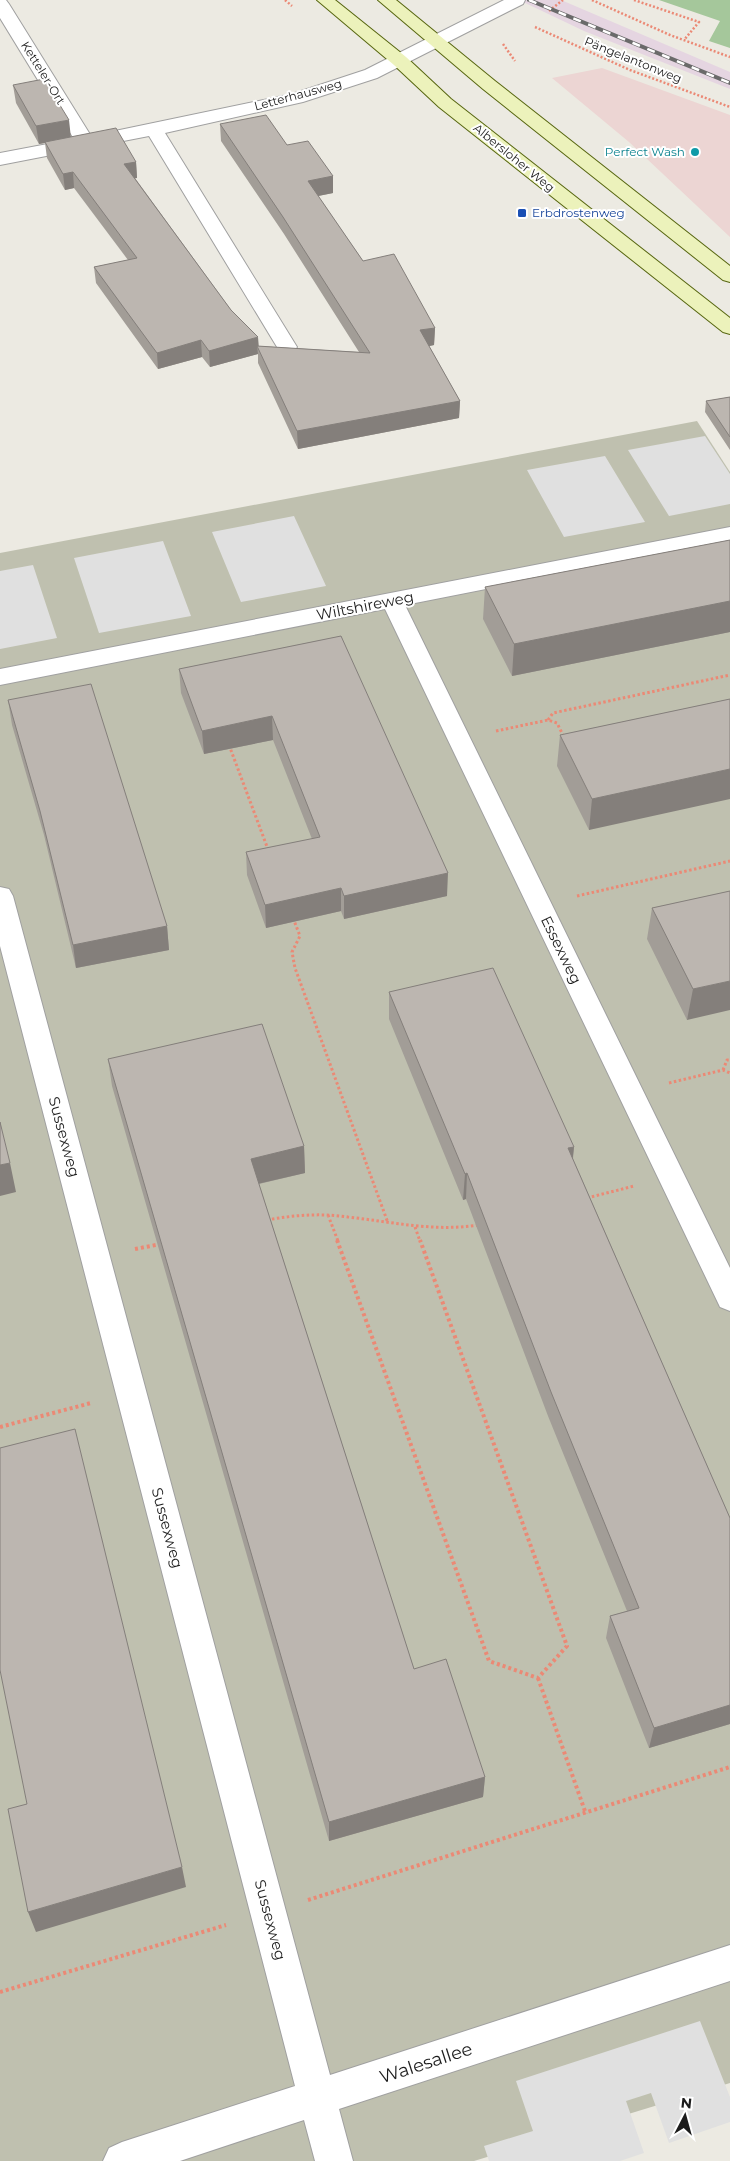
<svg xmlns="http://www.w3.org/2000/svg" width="730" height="2161" font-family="Montserrat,sans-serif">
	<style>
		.commercial { fill: #ecd5d3 }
		.industrial { fill: #e5d5e1 }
		.construction { fill: #bfc0af }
		.forest { fill: #a5c79b }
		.parking { fill: #e0e0e0 }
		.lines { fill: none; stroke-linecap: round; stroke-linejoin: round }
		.minor-casing { stroke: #a0a0a0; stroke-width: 2 }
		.secondary-casing { stroke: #576610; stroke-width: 2 }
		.path-far2 { stroke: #eb8975; stroke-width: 2.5; stroke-dasharray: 2 2; stroke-linecap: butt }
		.path-far1 { stroke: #eb8975; stroke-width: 3; stroke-dasharray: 2.5 2.5; stroke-linecap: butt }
		.path { stroke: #eb8975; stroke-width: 4; stroke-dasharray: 3 3; stroke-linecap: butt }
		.minor { fill: #fff; fill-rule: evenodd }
		.secondary { fill: #ecf2bb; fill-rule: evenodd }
		.rail-casing { stroke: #6a6a6a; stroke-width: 4 }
		.rail { stroke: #fff; stroke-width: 2.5; stroke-dasharray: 8; stroke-linecap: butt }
		.wall { fill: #a29d97 }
		.shaded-wall { fill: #847f7b }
		.building { fill: #bcb6b0; stroke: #847f7b }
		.culture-dot { fill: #0f9aa8; stroke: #fff; stroke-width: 2 }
		.transit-dot { fill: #1a4fb4; stroke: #fff; stroke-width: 2 }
		.labels { text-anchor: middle; stroke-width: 4; stroke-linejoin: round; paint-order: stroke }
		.far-street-label { font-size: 12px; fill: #1c1c1c; stroke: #fff }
		.far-culture-label { font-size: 12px; fill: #0d838f; stroke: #fff; text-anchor: end }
		.far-transit-label { font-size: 12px; fill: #164399; stroke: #fff; text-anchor: start }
		.street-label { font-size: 15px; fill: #1c1c1c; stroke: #fff }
		.near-street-label { font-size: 18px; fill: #1c1c1c; stroke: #fff }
	</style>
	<rect width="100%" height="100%" fill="#eceae2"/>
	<path class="commercial" d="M602,68L730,115V237L629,142L552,78Z"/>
	<path class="industrial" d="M519,0H561L730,72V89L584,31Z"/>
	<path class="construction" d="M697,421L730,472V2083L474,2161H0V553Z"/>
	<path class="forest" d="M659,0H730V48L709,41L720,21Z"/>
	<path class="parking" d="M705,436L730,474V504L669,516L628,450Z
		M605,456L645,522L564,537L527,470Z
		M294,516L326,586L241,602L212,532Z
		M163,541L191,616L99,633L74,558Z
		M33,565L57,638L0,649V571Z
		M700,2021L730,2097V2122L669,2143L651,2093L626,2101L644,2153L620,2161H489L484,2146L533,2131L516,2081Z"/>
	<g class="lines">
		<defs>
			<path id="minor" d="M0,0H6L9,4L91,136L292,94L365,70L504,0H525L523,4L377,78L303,102L165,133L297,347L294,351L287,353L280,351L277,347L149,136L0,165V153L74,139L0,18Z
				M730,527V541L405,605L730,1268V1311L720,1307L385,609L0,685V669Z
				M0,887L9,889L13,896L330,2075L730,1945V1981L339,2109L353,2161H315L304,2120L180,2161H103L109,2148L122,2142L295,2086L0,946Z"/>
			<path id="secondary" d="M317,0H335L406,57L451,99L730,318V334L723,332L439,107L394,65Z
				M378,0H396L495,81L730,266V282L723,280L483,89Z"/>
		</defs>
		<use href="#minor" class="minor-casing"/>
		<use href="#secondary" class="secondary-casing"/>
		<path class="path-far2" d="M285,0L292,6
			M592,0L670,35L730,57
			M634,0L699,22L684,40
			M549,11L563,0
			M535,27L630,70L730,107
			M503,44L515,61"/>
		<path class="path-far1" d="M548,720L553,713L730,675
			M496,731L548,720L557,723L564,737
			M229,745L269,852
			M577,896L730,861
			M293,918L300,936L292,952L295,968L388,1223
			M723,1070L727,1060H730
			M669,1083L723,1070L730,1073
			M587,1198L634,1186
			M328,1215L338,1241
			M267,1220C294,1215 321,1213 348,1217C393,1222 434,1232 479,1225
			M415,1227L420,1241"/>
		<path class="path" d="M337,1240L489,1661L538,1678L567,1646L420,1240
			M135,1249L161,1244
			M0,1427L91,1403
			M538,1678L586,1814
			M308,1900L730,1767
			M0,1992L226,1925"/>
		<use href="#minor" class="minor"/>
		<use href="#secondary" class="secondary"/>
		<defs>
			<path id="rail" d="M529,0L730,83"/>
		</defs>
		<use href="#rail" class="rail-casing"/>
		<use href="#rail" class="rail"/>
	</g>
	<path class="wall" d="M13,85L71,137L136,162L137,178H135L231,310L258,346L359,352L284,234L221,141L220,124L287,145L333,176V193L318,196L363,261L435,328L434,345L429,346L460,401L459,418L298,449L258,363V354L210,367L202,357L158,369L96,283L94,267L128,260L74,188L65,190L47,158L45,143L39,144L16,103Z
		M730,397V450L705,412L706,401Z
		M730,540V632L512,676L483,619L485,587Z
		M341,636L447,896L344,919L341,911L266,928L247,875L246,852L312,839L273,740L204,754L181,693L179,669Z
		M730,699L589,830L557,766L560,735Z
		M8,700L167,926L169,950L76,968L44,835L12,725Z
		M730,891L687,1020L647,939L652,908Z
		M389,992L574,1147L573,1159L730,1518V1724L649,1748L606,1638L610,1616L627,1611L548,1416L466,1199L463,1200L389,1019Z
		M108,1059L304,1146L305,1173L259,1184L414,1669L485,1777L483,1797L329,1841L112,1086Z"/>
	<path class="shaded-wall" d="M69,120L71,138L39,144L36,126Z
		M136,162L137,178L126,180L124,164Z
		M73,172L74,188L65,190L63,174Z
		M333,176V193L308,198V181Z
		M435,328L434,345L420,348V330Z
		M258,337L259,349L257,346L258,354L210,367L209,351Z
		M201,340L202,357L158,369L157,353Z
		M460,401L459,418L298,449L297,431Z
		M730,601V632L512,676L514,644Z
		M272,716L273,740L204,754L202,731Z
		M730,769V799L589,830L592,799Z
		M448,873L447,896L344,919V896Z
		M341,888V911L266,928L265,905Z
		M167,926L169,950L76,968L73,945Z
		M730,981V1010L687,1020L693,989Z
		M304,1146L305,1173L253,1185L251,1159Z
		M574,1147L571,1173L568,1148Z
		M10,1163L16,1192L0,1196V1165Z
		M467,1173L466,1199L463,1200L465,1174Z
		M730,1705V1724L649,1748L654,1728Z
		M485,1777L483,1797L329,1841V1822Z
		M182,1867L186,1887L36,1932L28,1912Z"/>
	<path class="building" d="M44,79L69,120L36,126L13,85Z
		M266,115L287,145L308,141L333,176L308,181L363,261L394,254L435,328L420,330L460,401L297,431L257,346L370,353L283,217L220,124Z
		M116,128L136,162L124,164L231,310L258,337L209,351L201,340L157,353L94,267L137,258L73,172L63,174L45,142Z
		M730,397V437L706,401Z
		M730,540V601L514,644L485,587Z
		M341,636L448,873L344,896L341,888L265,905L246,852L320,837L272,716L202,731L179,669Z
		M91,684L167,926L73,945L40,811L8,700Z
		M730,699V769L592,799L560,735Z
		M730,891V981L693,989L652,908Z
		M493,968L574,1147L568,1148L730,1518V1705L654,1728L610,1616L639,1608L551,1392L467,1173L465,1174L389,992Z
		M262,1024L304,1146L251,1159L414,1669L446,1659L485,1777L329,1822L108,1059Z
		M0,1122L10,1163L0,1165Z
		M75,1429L182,1867L28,1912L8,1809L27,1804L0,1670V1448Z"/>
	<circle class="culture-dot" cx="695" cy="152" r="5"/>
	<rect class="transit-dot" x="517" y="208" width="10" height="10" rx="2.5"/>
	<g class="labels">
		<g class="far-street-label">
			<text transform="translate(633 60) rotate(22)" y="4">Pängelantonweg</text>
			<text transform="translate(43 73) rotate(58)" y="4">Ketteler-Ort</text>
			<text transform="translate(298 95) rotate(-15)" y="4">Letterhausweg</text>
			<text transform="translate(514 158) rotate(39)" y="4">Albersloher Weg</text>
		</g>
		<g class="far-culture-label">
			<text x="685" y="156">Perfect Wash</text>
		</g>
		<g class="far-transit-label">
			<text x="532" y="217">Erbdrostenweg</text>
		</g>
		<g class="street-label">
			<text transform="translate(365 606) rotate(-11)" y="5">Wiltshireweg</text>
			<text transform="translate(561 950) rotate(64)" y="5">Essexweg</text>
			<text transform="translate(64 1137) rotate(75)" y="5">Sussexweg</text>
			<text transform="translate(167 1528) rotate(75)" y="5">Sussexweg</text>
			<text transform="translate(270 1920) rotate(75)" y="5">Sussexweg</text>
		</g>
		<g class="near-street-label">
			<text transform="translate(426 2063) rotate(-18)" y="6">Walesallee</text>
		</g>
	</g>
	<g transform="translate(685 2116) rotate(6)" stroke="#ffffff" stroke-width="4" paint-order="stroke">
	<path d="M0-4L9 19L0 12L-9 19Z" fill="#1c1c1c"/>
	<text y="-8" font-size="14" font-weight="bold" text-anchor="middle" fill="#1c1c1c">N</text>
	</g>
</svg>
